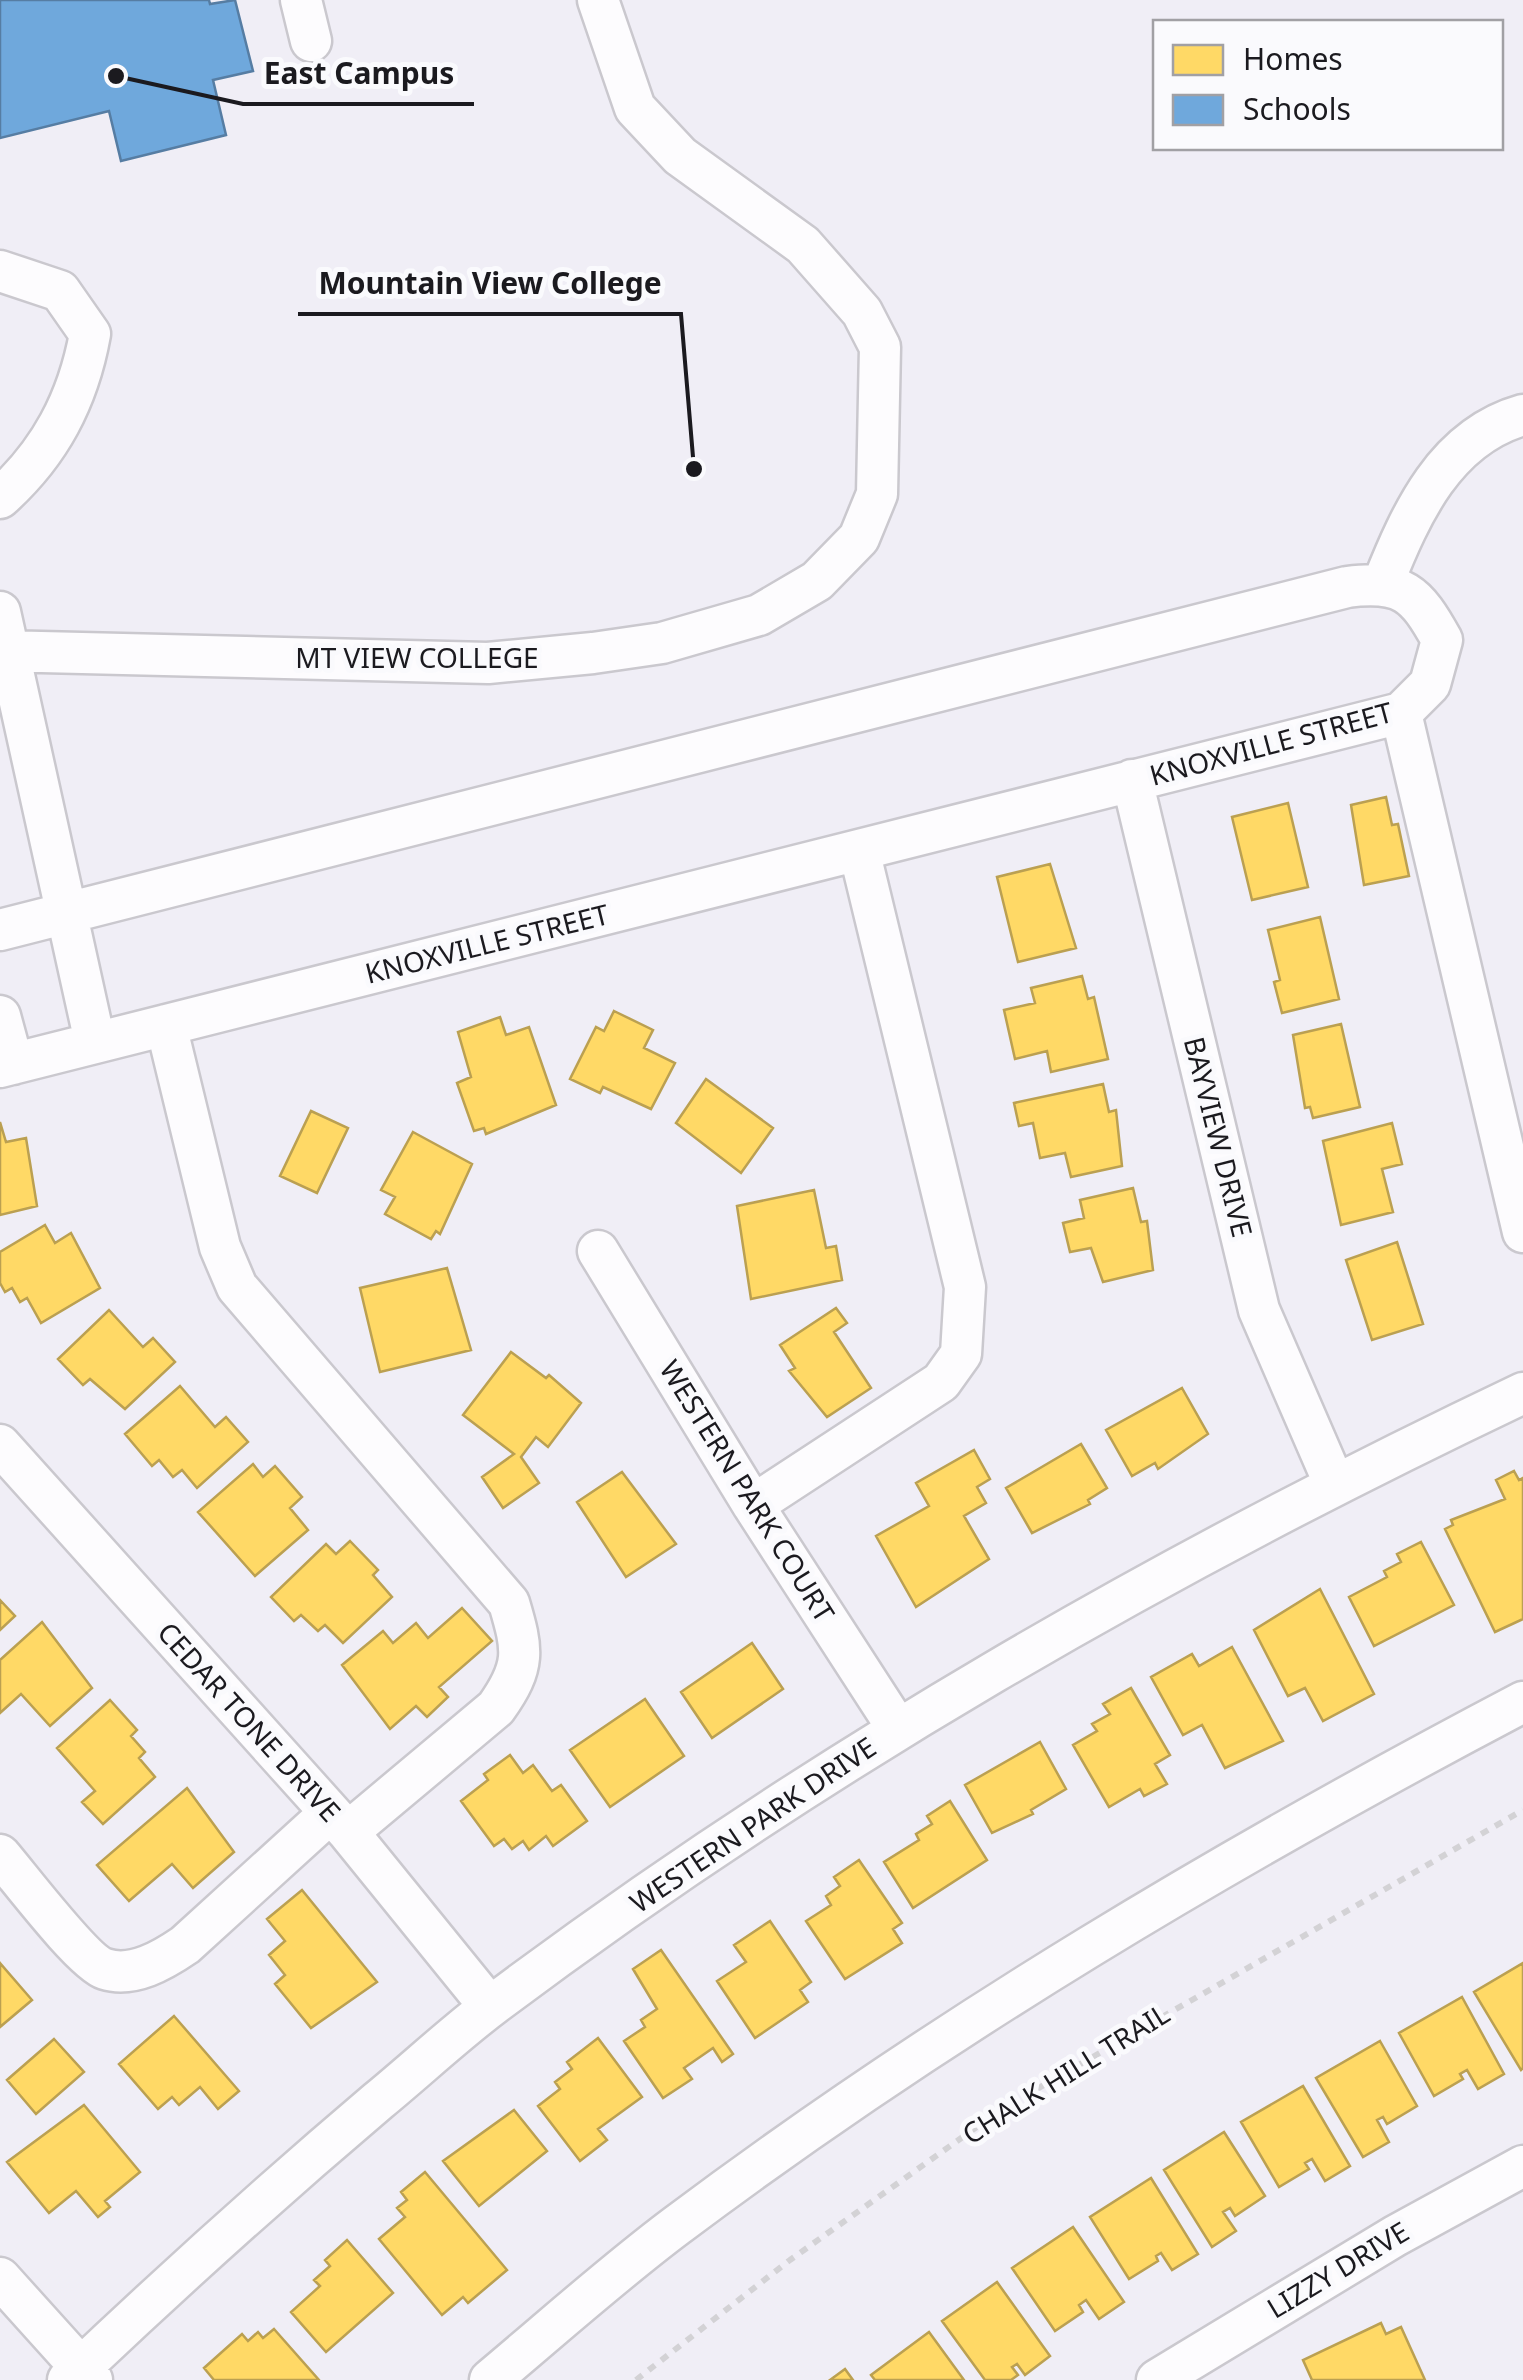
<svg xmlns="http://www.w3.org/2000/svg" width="1523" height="2380" font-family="'Noto Sans',sans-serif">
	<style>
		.homes { fill: #ffd966; stroke: #bba051; stroke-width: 2.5 }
		.schools { fill: #6fa8dc; stroke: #567da3; stroke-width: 2.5 }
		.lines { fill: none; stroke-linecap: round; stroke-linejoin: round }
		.minor-casing { stroke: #cac8ce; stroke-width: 45 }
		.path { stroke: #d3d2d5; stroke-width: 6; stroke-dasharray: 8 8; stroke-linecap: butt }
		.minor { stroke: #fdfcfe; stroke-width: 40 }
		.labels { text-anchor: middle; stroke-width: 10; stroke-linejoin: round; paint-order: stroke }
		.street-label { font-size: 28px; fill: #1b1a1f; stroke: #fafafd }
		.leader { fill: none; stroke: #1b1a1f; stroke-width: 4 }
		.callout-dot { fill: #1b1a1f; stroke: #fafafd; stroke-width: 4 }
		.callout-label { font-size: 30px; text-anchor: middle; font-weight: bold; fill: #1b1a1f; stroke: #fafafd; stroke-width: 10; stroke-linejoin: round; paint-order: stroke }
	</style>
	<rect width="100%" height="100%" fill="#f0eef6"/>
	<path class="homes" d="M1386,797L1392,825L1398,824L1409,876L1364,885L1351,805Z
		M1288,803L1308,887L1252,900L1232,817Z
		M1050,864L1076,948L1018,962L997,877Z
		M1320,917L1339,999L1282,1013L1274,982L1280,980L1268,930Z
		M1082,976L1088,999L1094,997L1108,1059L1051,1072L1047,1051L1015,1059L1004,1010L1035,1003L1031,988Z
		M614,1011L653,1030L644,1048L675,1063L651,1109L603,1087L600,1093L570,1079L596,1027L604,1031Z
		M500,1017L506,1035L529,1027L556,1105L486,1134L484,1128L474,1131L457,1083L471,1077L458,1032Z
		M1341,1024L1360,1107L1313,1118L1310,1107L1305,1108L1293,1035Z
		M706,1079L773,1128L741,1173L676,1123Z
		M1103,1084L1109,1112L1116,1110L1122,1166L1071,1177L1065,1153L1040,1158L1033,1123L1019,1126L1014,1103Z
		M311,1111L348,1128L317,1193L280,1176Z
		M0,1122L6,1142L26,1138L37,1206L0,1215Z
		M1392,1123L1402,1164L1382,1169L1393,1212L1341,1225L1323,1141Z
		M413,1132L472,1164L440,1234L436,1231L431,1239L385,1214L395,1197L381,1190Z
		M1133,1188L1141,1222L1147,1221L1153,1270L1103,1282L1091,1248L1070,1252L1063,1223L1084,1218L1080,1200Z
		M814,1190L826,1248L836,1246L842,1280L751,1299L737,1206Z
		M45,1225L55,1243L71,1233L100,1288L41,1323L27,1298L20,1302L12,1288L5,1292L0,1283V1252Z
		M1397,1242L1423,1324L1372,1340L1346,1260Z
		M447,1268L471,1350L380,1372L360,1288Z
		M836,1308L847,1323L834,1332L871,1388L827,1417L789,1371L795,1368L780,1345Z
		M109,1310L143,1347L153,1338L175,1362L125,1409L90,1379L83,1385L58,1359Z
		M511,1352L546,1378L549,1375L581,1403L548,1447L536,1437L521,1457L539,1483L503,1508L482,1477L514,1454L463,1415Z
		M180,1386L215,1427L226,1417L248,1442L197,1488L182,1470L173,1477L159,1460L152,1466L125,1434Z
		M1182,1388L1208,1434L1158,1469L1155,1463L1132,1476L1106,1430Z
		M1081,1444L1107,1488L1088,1500L1090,1504L1032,1533L1006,1488Z
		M974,1450L990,1479L977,1487L986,1503L964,1516L989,1559L916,1607L876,1536L929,1506L916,1483Z
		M253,1464L263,1477L275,1466L302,1497L290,1508L308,1530L255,1576L198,1512Z
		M1514,1471L1519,1480L1523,1478V1619L1495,1632L1445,1529L1453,1525L1451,1520L1505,1499L1496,1480Z
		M622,1472L676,1544L626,1577L577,1502Z
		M350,1541L378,1570L373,1575L392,1597L343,1643L325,1625L318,1631L301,1615L294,1621L271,1597L326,1544L336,1554Z
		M1421,1542L1454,1605L1374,1646L1349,1597L1387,1577L1384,1571L1401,1562L1397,1554Z
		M1320,1589L1374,1694L1323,1721L1305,1688L1288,1696L1254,1630Z
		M0,1600L15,1616L0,1630Z
		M462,1608L492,1641L439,1687L448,1697L427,1717L416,1706L390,1729L342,1665L383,1631L393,1643L416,1623L428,1638Z
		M42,1622L92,1688L50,1726L21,1694L0,1713V1660Z
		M752,1643L783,1689L712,1738L681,1692Z
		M1232,1647L1283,1741L1225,1768L1202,1725L1183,1735L1151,1677L1192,1654L1199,1666Z
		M1131,1688L1170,1755L1155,1764L1167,1784L1144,1796L1140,1789L1109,1807L1073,1745L1097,1731L1092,1724L1110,1714L1103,1704Z
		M645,1699L684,1756L610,1807L570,1750Z
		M110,1700L137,1730L131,1736L145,1752L139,1758L155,1777L103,1824L82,1802L95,1791L57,1748Z
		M1040,1742L1066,1789L1031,1810L1033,1814L992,1833L965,1785Z
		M510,1755L523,1773L533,1765L552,1791L561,1785L587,1821L553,1846L546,1836L529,1850L523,1841L512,1849L504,1839L494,1846L461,1801L488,1780L484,1774Z
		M187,1788L234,1852L193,1888L172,1864L129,1901L97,1865Z
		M950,1801L987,1860L913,1908L884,1862L919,1840L916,1834L932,1824L927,1816Z
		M859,1860L902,1923L893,1929L902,1943L845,1979L806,1921L831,1905L826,1896L840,1886L834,1877Z
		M302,1890L377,1982L311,2028L275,1984L285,1975L269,1955L285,1941L267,1919Z
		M770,1921L811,1982L800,1990L808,2002L755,2038L717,1981L746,1962L734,1945Z
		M661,1950L733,2054L722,2062L713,2048L684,2068L692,2079L663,2098L624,2041L645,2027L641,2020L657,2009L633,1969Z
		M0,1963L32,2000L0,2027Z
		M1523,1963V2068L1521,2070L1474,1992Z
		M1462,1997L1504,2074L1478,2089L1467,2070L1460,2074L1463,2079L1434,2096L1399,2033Z
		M174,2016L239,2091L218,2109L200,2087L179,2105L172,2097L158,2109L119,2064Z
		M598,2038L642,2097L598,2129L607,2140L580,2161L538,2106L560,2089L555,2082L572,2069L567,2062Z
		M54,2039L84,2072L36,2114L7,2080Z
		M1380,2041L1417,2106L1387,2124L1383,2117L1377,2120L1389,2142L1363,2157L1316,2078Z
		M1303,2086L1350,2166L1325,2181L1312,2159L1305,2163L1309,2169L1279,2187L1241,2122Z
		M84,2105L140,2172L105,2201L110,2207L98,2217L76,2191L49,2213L7,2162Z
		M514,2110L547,2151L479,2206L443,2161Z
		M1224,2132L1265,2196L1235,2216L1230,2208L1223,2212L1236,2231L1212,2247L1164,2170Z
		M425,2172L507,2270L468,2303L463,2297L442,2315L379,2239L405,2217L397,2208L407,2200L401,2192Z
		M1151,2178L1198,2254L1172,2270L1161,2253L1156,2256L1158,2261L1129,2279L1090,2217Z
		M1073,2227L1124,2302L1099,2319L1086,2300L1079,2305L1083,2312L1055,2331L1012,2268Z
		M347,2240L393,2293L326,2352L291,2312L320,2286L314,2280L330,2266L325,2260Z
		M997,2282L1050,2356L1025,2375L1017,2364L1012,2367L1018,2375L1011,2380H985L942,2321Z
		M1381,2323L1386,2334L1401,2327L1425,2380H1312L1303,2360Z
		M274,2329L319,2380H214L204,2368L242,2334L248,2341L258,2332L263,2338Z
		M929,2332L964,2380H875L871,2375Z
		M845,2369L853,2380H830Z"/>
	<path class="schools" d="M0,0H209L210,4L235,0L253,71L213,80L226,135L121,161L109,111L0,138Z"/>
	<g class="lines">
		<defs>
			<path id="minor" d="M301,0L311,41
				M0,271L60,291L90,334C78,400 50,453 0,498
				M1383,583C1411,513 1445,437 1523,415
				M0,612L95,1042
				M0,651L488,663L593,653L662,643L759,615L817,581L859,538L877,494L880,347L862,312L803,245L680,156L635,108L598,0
				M1401,713L1523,1232
				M1132,780L1259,1310L1334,1483
				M0,930L1347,587C1403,580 1416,593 1442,640L1430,684L1401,713L0,1067
				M0,1016L13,1064
				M166,1025L220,1247L237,1287L509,1603C523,1650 526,1666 496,1708L348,1832
				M598,1251L753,1505L898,1729
				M0,1445L348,1832L490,2007
				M753,1505L941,1382L961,1354L965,1287L859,850
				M0,1855C19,1877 83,1962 105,1969C133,1978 163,1960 185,1945L330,1813
				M0,2278L92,2380
				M68,2380C169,2284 272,2191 378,2101C417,2069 454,2034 494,2004C815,1763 1161,1565 1523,1393
				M490,2380C551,2329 612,2274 676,2226C941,2027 1230,1856 1523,1702
				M1157,2380L1395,2236L1523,2166"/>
		</defs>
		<use href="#minor" class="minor-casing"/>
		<path class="path" d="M636,2380L790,2260L1002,2109L1523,1810"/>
		<use href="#minor" class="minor"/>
	</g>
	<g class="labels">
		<g class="street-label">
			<text x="417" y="668">MT VIEW COLLEGE</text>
			<text transform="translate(1271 744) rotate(-15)" y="10">KNOXVILLE STREET</text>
			<text transform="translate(487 944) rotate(-14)" y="10">KNOXVILLE STREET</text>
			<text transform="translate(1218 1137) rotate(76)" y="10">BAYVIEW DRIVE</text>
			<text transform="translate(747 1491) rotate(58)" y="10">WESTERN PARK COURT</text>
			<text transform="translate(249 1722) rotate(48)" y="10">CEDAR TONE DRIVE</text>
			<text transform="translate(753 1825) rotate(-34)" y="10">WESTERN PARK DRIVE</text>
			<text transform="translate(1066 2074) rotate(-32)" y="10">CHALK HILL TRAIL</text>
			<text transform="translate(1338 2270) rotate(-31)" y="10">LIZZY DRIVE</text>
		</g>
	</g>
	<path class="leader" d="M116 76L243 104H474M694 469L681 314H298"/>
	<g class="callout-dot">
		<circle cx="116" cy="76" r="10"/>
		<circle cx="694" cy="469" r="10"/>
	</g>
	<g class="callout-label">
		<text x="359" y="84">East Campus</text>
		<text x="490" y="294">Mountain View College</text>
	</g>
	<rect x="1153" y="20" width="350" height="130" fill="#fafafd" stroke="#a1a0a4" stroke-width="2.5"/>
	<rect x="1173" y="45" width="50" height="30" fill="#ffd966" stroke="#a1a0a4" stroke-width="2.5"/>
	<text x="1243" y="70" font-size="30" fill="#1b1a1f">Homes</text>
	<rect x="1173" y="95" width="50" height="30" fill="#6fa8dc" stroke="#a1a0a4" stroke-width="2.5"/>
	<text x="1243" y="120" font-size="30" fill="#1b1a1f">Schools</text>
</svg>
